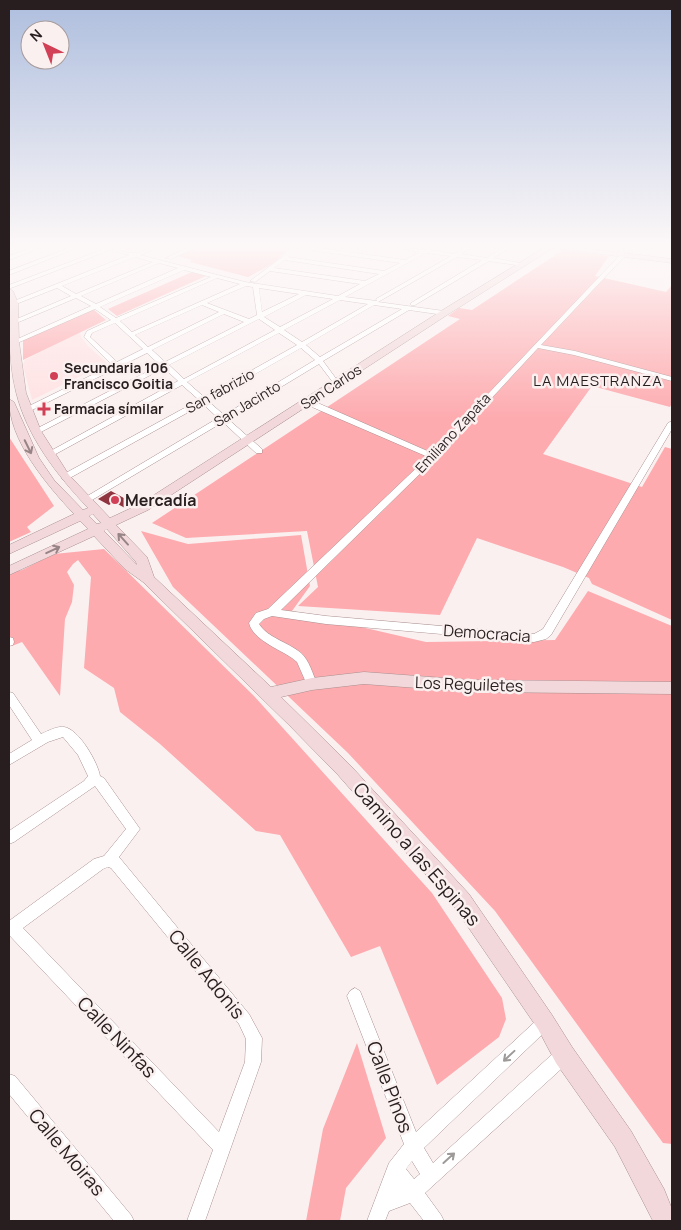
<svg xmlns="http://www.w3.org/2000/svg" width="681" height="1230" font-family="Manrope,sans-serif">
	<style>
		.built { fill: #ffe1e2 }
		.green { fill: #fdabaf }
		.building { fill: #903540 }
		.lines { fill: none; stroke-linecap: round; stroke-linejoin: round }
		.street-casing { stroke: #aa9091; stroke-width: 1 }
		.secondary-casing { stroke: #aa9091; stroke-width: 1 }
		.street { fill: #fff; fill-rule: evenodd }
		.secondary { fill: #f2d8da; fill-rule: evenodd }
		.oneway { stroke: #978486 }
		.oneway2 { stroke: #9e9a9a }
		.poi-dot { fill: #d14056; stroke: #fbf0f0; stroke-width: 2 }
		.labels { text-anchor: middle; stroke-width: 5; stroke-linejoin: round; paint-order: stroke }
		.far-poi-label { font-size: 14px; font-weight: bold; fill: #281e1f; stroke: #fbf0f0; text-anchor: start }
		.far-street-label { font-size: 14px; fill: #281e1f; stroke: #fbf0f0 }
		.far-neighbourhood-label { font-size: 15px; letter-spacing: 1px; fill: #281e1f; stroke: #fbf0f0 }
		.poi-label { font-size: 16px; font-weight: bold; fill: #281e1f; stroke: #fbf0f0; text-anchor: start }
		.street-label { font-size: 16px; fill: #281e1f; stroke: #fbf0f0 }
		.near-street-label { font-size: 19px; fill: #281e1f; stroke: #fbf0f0 }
	</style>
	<rect width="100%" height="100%" fill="#fbf0f0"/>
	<path class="built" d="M80,331L81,337L88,346L107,363L32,400L23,365L25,360Z"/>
	<path class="green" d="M200,246H291L274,263L248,277L190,262L192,260L177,256Z
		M563,250L609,256L595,276L666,292L672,285V403L670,407L592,386L543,454L642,487L665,447L672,449V620L592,584L589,578L563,567L477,538L440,615L298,606L318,587L307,531L186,538L152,523L460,319L448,316L459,308L472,310Z
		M192,272L206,276L117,316L108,309Z
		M90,310H94L106,320L23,360V340Z
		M9,437L54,506L27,527L31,532L9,542Z
		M141,531L188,544L301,535L310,586L292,611L426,642L555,640L588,591L672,626V1144L663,1143L495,911L348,753L173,587Z
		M104,549L254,696L432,893L502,998L506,1019L499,1037L437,1085L380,946L351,957L280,835L256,831L160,744L120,712L114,688L84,668L91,577L78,560L73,564L67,572L74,585L72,602L65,619L60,696L22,642L12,646L9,643V573L22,570L54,554Z
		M357,1043L386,1138L346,1188L340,1221H306L323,1129Z"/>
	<path class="building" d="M111,491L133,503L125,508L114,502L109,505L98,499Z"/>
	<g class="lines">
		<defs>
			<path id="street" d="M37,246H45L9,260V256Z
				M74,246H82L9,275V271Z
				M96,246C109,246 121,253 133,253C142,254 151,246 161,246L140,255L245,282L338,296L360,284L270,271L255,282L250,281L282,257L291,246H305L405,260L420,252L382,246L424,250L431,246H438L431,250L455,254L468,246H475L461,254L487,258L506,246H513L493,258L526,264L523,266L489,261L415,305H411V303L482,260L457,257L378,302L444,311L447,313L444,315L409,310L323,361L340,384L339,385H335L319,364L228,419L262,449V453H256L223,422L87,503L84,502V498L218,418L203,404L68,479H62V475L199,400L182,385L52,456H46L45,454L178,381L164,368L39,433H33L32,431L160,365L147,353L30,411L23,409L112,365L84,337L87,331L111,320L95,309L15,344L13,343V341L91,306L76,298L14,324L11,322L12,321L71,296L57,288L11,306L9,307V303L129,255L110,250L11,288L9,289V285L104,249ZM296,248L400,263L384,271L288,257ZM426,253L451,256L376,299L377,301L345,297ZM135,257L153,262L76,294L62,286ZM285,260L379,274L365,281L274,268ZM159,263L178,268L96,304L81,296ZM184,270L211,277L116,318L100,307ZM217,278L240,284L132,332L120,321ZM246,286L253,287L257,315L249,319L207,303ZM259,288L299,294L262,312ZM306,295L333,299L280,327L264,317ZM340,300L368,304L302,342L284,330ZM202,305L219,312L148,347L135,335ZM374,305L402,309L320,357L306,345ZM224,314L244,322L165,362L152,350ZM259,319L275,330L184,379L169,365ZM115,323L143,349L117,362L90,337L92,333ZM279,333L297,345L204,397L187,382ZM301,348L315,360L224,415L208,401Z
				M192,246H199L171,259L166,258Z
				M618,247H622L625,256L541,345L575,351L672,377V381L574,355L538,348L436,458L281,610L326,616L534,634L543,629L668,423L672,421V429L551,635L546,639L534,642L326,624L272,616L264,619L259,624C268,638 288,642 301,653C309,660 313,674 317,684L316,687L312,688L308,687L297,662L292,658C279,649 253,640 249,623L256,613L268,609L428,457L305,404V400H311L432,453L620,255Z
				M9,637L13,638L14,642L13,645L9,646Z
				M9,692L13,693L41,734C48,731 57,726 64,727C79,729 98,763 100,776L104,778L140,829L119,857L249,1014L262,1038L261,1062L205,1221H187L213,1150L10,936H9V921L94,859L104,856L126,829L95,786L14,842L9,844V831L84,781L88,776L78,755L63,737L48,742L9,765V754L32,740L9,705ZM108,867L111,868L239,1024L246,1039L245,1062L219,1132L23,928L103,869Z
				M355,988L360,991L416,1132L540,1017L545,1014L550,1017L553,1022L550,1027L424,1148L433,1163L558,1049L564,1047L570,1049L572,1055L570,1061L425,1193L441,1215L444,1221H424L410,1203L389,1211L385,1221H367L389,1163L404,1144L347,996L350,991ZM412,1161L420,1174L414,1179L406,1169Z
				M9,1074L15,1076L131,1215L134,1221H114L9,1094Z"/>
			<path id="secondary" d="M547,246H567L672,259V263L553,248L447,315L148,510L116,525L147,557L154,577L271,687L312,678L364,672L471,680L672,682V694L471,692L364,684L312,690L281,697L350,765L469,894L552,1015L572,1047L631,1131L664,1189L672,1209V1221H653L615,1147L556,1063L538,1029L455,908L338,775L290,726L143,582L125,569L94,536L9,575V566L88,529L80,521L9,554V545L74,514C47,485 9,441 9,399L14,402L39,458L54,480L83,510L88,508C57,475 27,437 16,392C8,361 9,320 9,289L13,291L18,303L19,342L26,393L41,431L69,475L110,518L140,504L441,311ZM93,514L101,523L97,524L89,516ZM107,529L136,562L137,565L104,531Z"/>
		</defs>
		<use href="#street" class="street-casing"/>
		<use href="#secondary" class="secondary-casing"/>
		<use href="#street" class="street"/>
		<use href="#secondary" class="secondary"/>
	</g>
	<defs><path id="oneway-shaft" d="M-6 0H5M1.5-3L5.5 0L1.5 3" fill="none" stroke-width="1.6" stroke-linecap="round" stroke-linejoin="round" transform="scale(1.25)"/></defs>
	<g class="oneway">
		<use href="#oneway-shaft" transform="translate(28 447) rotate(64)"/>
		<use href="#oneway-shaft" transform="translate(123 539) rotate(-132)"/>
		<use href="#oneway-shaft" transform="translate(53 550) rotate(-25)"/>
	</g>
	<g class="oneway2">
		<use href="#oneway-shaft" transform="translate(509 1056) rotate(137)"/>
		<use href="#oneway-shaft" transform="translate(449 1158) rotate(-42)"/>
	</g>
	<linearGradient id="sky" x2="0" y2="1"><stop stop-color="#aebede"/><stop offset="0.59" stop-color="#fdf8f8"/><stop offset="1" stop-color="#fdf8f8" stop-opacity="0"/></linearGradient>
	<rect width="681" height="418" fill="url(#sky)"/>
	<g class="poi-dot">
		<circle cx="54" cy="376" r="5"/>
		<path d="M41.5 401.5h5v5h5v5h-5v5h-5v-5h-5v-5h5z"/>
		<circle cx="115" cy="500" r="5"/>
	</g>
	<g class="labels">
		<g class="far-poi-label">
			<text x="64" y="373">Secundaria 106<tspan x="64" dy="16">Francisco Goitia</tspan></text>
			<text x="54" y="414">Farmacia símilar</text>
		</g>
		<g class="far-street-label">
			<text transform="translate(331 387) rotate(-33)" y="5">San Carlos</text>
			<text transform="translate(220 391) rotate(-29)" y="5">San fabrizio</text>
			<text transform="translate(247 404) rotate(-31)" y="5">San Jacinto</text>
			<text transform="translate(453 433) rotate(-47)" y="5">Emiliano Zapata</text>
		</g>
		<g class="far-neighbourhood-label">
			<text x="598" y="386">LA MAESTRANZA</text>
		</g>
		<g class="poi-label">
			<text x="125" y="506">Mercadía</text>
		</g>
		<g class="street-label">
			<text transform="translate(487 633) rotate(4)" y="6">Democracia</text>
			<text transform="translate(469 684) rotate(2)" y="6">Los Reguiletes</text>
		</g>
		<g class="near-street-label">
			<text transform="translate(417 854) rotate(49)" y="7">Camino a las Espinas</text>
			<text transform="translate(207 974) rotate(51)" y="7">Calle Adonis</text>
			<text transform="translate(117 1037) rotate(46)" y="7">Calle Ninfas</text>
			<text transform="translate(390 1087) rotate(69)" y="7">Calle Pinos</text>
			<text transform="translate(67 1152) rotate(50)" y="7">Calle Moiras</text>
		</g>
	</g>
	<rect width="681" height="1230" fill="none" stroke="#281e1f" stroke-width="20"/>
	<g transform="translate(45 45) rotate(317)"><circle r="24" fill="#fbf0f0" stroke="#a79c9c"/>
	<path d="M0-4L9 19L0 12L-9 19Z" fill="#d14056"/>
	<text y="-8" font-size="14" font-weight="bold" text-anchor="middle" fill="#281e1f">N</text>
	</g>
</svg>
